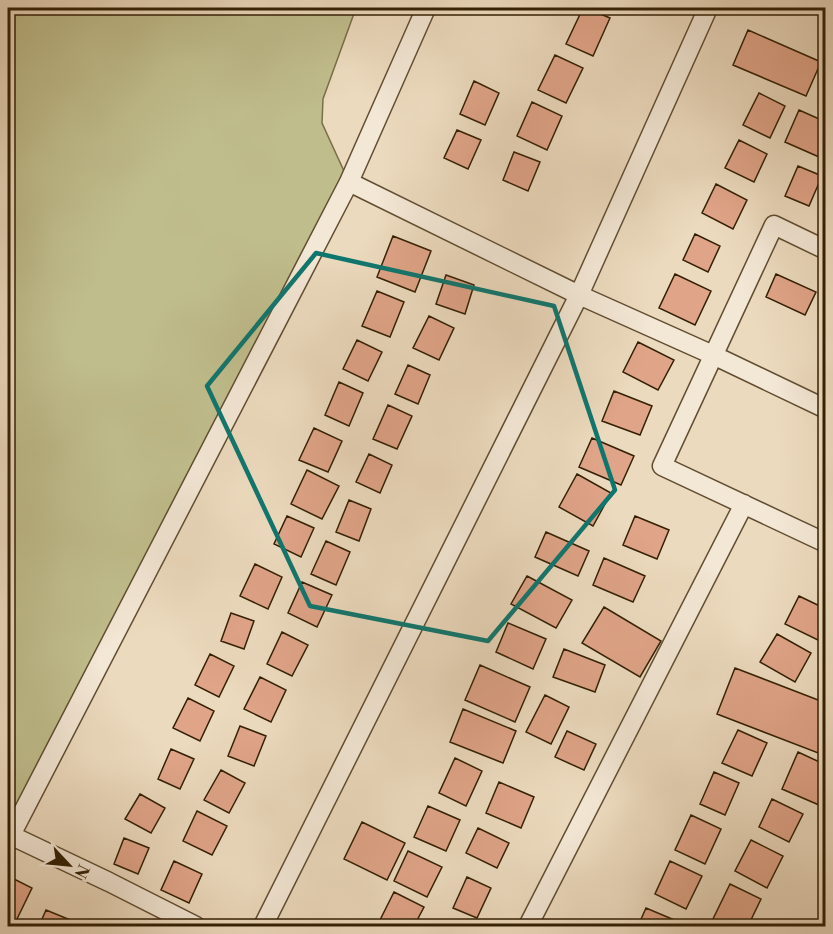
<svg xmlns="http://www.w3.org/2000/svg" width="833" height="934" font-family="'Libre Bodoni',serif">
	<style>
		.green { fill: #c0bd8c; stroke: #7a6e48; stroke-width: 1.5 }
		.building { fill: #e0a488; stroke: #332004; stroke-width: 1.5 }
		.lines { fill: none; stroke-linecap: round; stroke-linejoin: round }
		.minor-casing { stroke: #614e32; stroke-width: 21 }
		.minor { stroke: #f3e7d5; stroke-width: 18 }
		.marked { fill: none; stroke: #0f766e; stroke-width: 4.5; stroke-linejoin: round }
	</style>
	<rect width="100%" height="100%" fill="#ecdabe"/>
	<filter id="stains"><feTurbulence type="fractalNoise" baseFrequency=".00333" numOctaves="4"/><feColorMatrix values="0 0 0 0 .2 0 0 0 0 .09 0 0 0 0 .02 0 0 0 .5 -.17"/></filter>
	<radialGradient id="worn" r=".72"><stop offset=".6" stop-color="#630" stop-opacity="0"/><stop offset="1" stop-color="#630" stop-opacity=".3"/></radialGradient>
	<path class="green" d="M8,8H356L323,99L322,123L349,182L8,834Z"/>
	<path class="building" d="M583,8H586L610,18L593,56L566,44Z
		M748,30L821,62L806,96L733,65Z
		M555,55L583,68L566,103L538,90Z
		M474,81L499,93L485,125L460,114Z
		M759,93L785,106L770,138L743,125Z
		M532,102L562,116L547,150L517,136Z
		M799,110L826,122V160L785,142Z
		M457,130L481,140L468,169L444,158Z
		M739,140L767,154L754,182L725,168Z
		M514,152L540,162L528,191L503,180Z
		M798,166L822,176L809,206L785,196Z
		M716,184L747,200L733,229L702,213Z
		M695,234L720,246L708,272L683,260Z
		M393,236L431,251L415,292L377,277Z
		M675,274L711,291L695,325L659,308Z
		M776,274L816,292L805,315L766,297Z
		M446,275L474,285L465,314L436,304Z
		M377,291L404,302L390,337L362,326Z
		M429,316L454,328L439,360L413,348Z
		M357,340L382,352L368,381L343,369Z
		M638,342L674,360L658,390L623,372Z
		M408,365L430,375L418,404L395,394Z
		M339,382L363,393L349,426L325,415Z
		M614,391L652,406L640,435L602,421Z
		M388,405L412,416L397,449L373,439Z
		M314,428L342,441L328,472L299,460Z
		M592,438L634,456L621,485L579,467Z
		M369,454L392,465L380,493L356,482Z
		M307,470L339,486L322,519L291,504Z
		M577,474L611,493L593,526L559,507Z
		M349,500L371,509L359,541L336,532Z
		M287,516L314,528L301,557L274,544Z
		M635,516L669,530L657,559L623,545Z
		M546,532L589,551L578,576L535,557Z
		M326,541L350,552L336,585L311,574Z
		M604,558L645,576L633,602L593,585Z
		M255,564L282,577L268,609L240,596Z
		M527,576L572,600L556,628L511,604Z
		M302,582L332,595L317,627L288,613Z
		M799,596L826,609V629L820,641L785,624Z
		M604,607L661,641L640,677L582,643Z
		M231,613L254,621L244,649L221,641Z
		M508,623L546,639L533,669L496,652Z
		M282,632L308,645L292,676L267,664Z
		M777,634L811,653L795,682L760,662Z
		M564,649L605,665L595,692L553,677Z
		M210,654L234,666L219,697L195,685Z
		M480,665L530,687L515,722L465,700Z
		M735,668L826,703V756L717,714Z
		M260,677L286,690L271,722L244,709Z
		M545,695L569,707L551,744L526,732Z
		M188,698L214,711L200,741L173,728Z
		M463,709L516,731L503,763L450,742Z
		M240,726L266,736L254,766L228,756Z
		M738,730L767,743L752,776L722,763Z
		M567,731L596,744L584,770L555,757Z
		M171,749L194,759L180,789L158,779Z
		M798,752L826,765V808L782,789Z
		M455,758L482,771L466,806L439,793Z
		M221,770L245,783L229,813L204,800Z
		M714,772L739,783L725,815L700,804Z
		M499,782L534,797L521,828L486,813Z
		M140,794L165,808L151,833L125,819Z
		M772,799L803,814L789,842L759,827Z
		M428,806L460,820L446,851L414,837Z
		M197,811L227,826L212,855L183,841Z
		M691,815L721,829L705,864L675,850Z
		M362,822L405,843L387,880L344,859Z
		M478,828L509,843L497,868L466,853Z
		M124,838L149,848L138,874L114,864Z
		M751,840L783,856L767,888L735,871Z
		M408,851L442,867L427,897L394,881Z
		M174,861L202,874L189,903L161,890Z
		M670,861L702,876L686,909L655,894Z
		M8,876L32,888L15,923L8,919Z
		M467,877L491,888L477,918L453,908Z
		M730,884L761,899L748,926H729L713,919Z
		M394,892L424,907L414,926H377Z
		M646,908L679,922L677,926H638Z
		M46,910L85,926H39Z"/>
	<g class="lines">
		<defs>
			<path id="minor" d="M349,182L579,295L713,355L826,409
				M826,250L774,225L662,466L826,543
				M8,834L109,882L196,926
				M11,835L349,182L426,8
				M263,926L579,295L708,8
				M528,926L744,504"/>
		</defs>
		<use href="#minor" class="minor-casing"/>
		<use href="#minor" class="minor"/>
	</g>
	<path class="marked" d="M316,253L554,306L615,490L488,641L310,606L207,386Z"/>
	<rect width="833" height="934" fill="none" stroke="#ecdabe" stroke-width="30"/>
	<rect x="9" y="9" width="815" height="916" fill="none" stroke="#332004" stroke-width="3"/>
	<rect x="15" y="15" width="803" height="904" fill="none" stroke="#332004" stroke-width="1.5"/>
	<g transform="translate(69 865) rotate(116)" stroke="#f3e7d5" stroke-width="4.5" paint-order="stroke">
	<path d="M0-4.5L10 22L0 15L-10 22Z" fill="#332004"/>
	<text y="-9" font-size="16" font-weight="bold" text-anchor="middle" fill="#332004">N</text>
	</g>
	<rect width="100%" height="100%" filter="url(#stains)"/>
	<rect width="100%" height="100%" fill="url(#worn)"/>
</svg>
